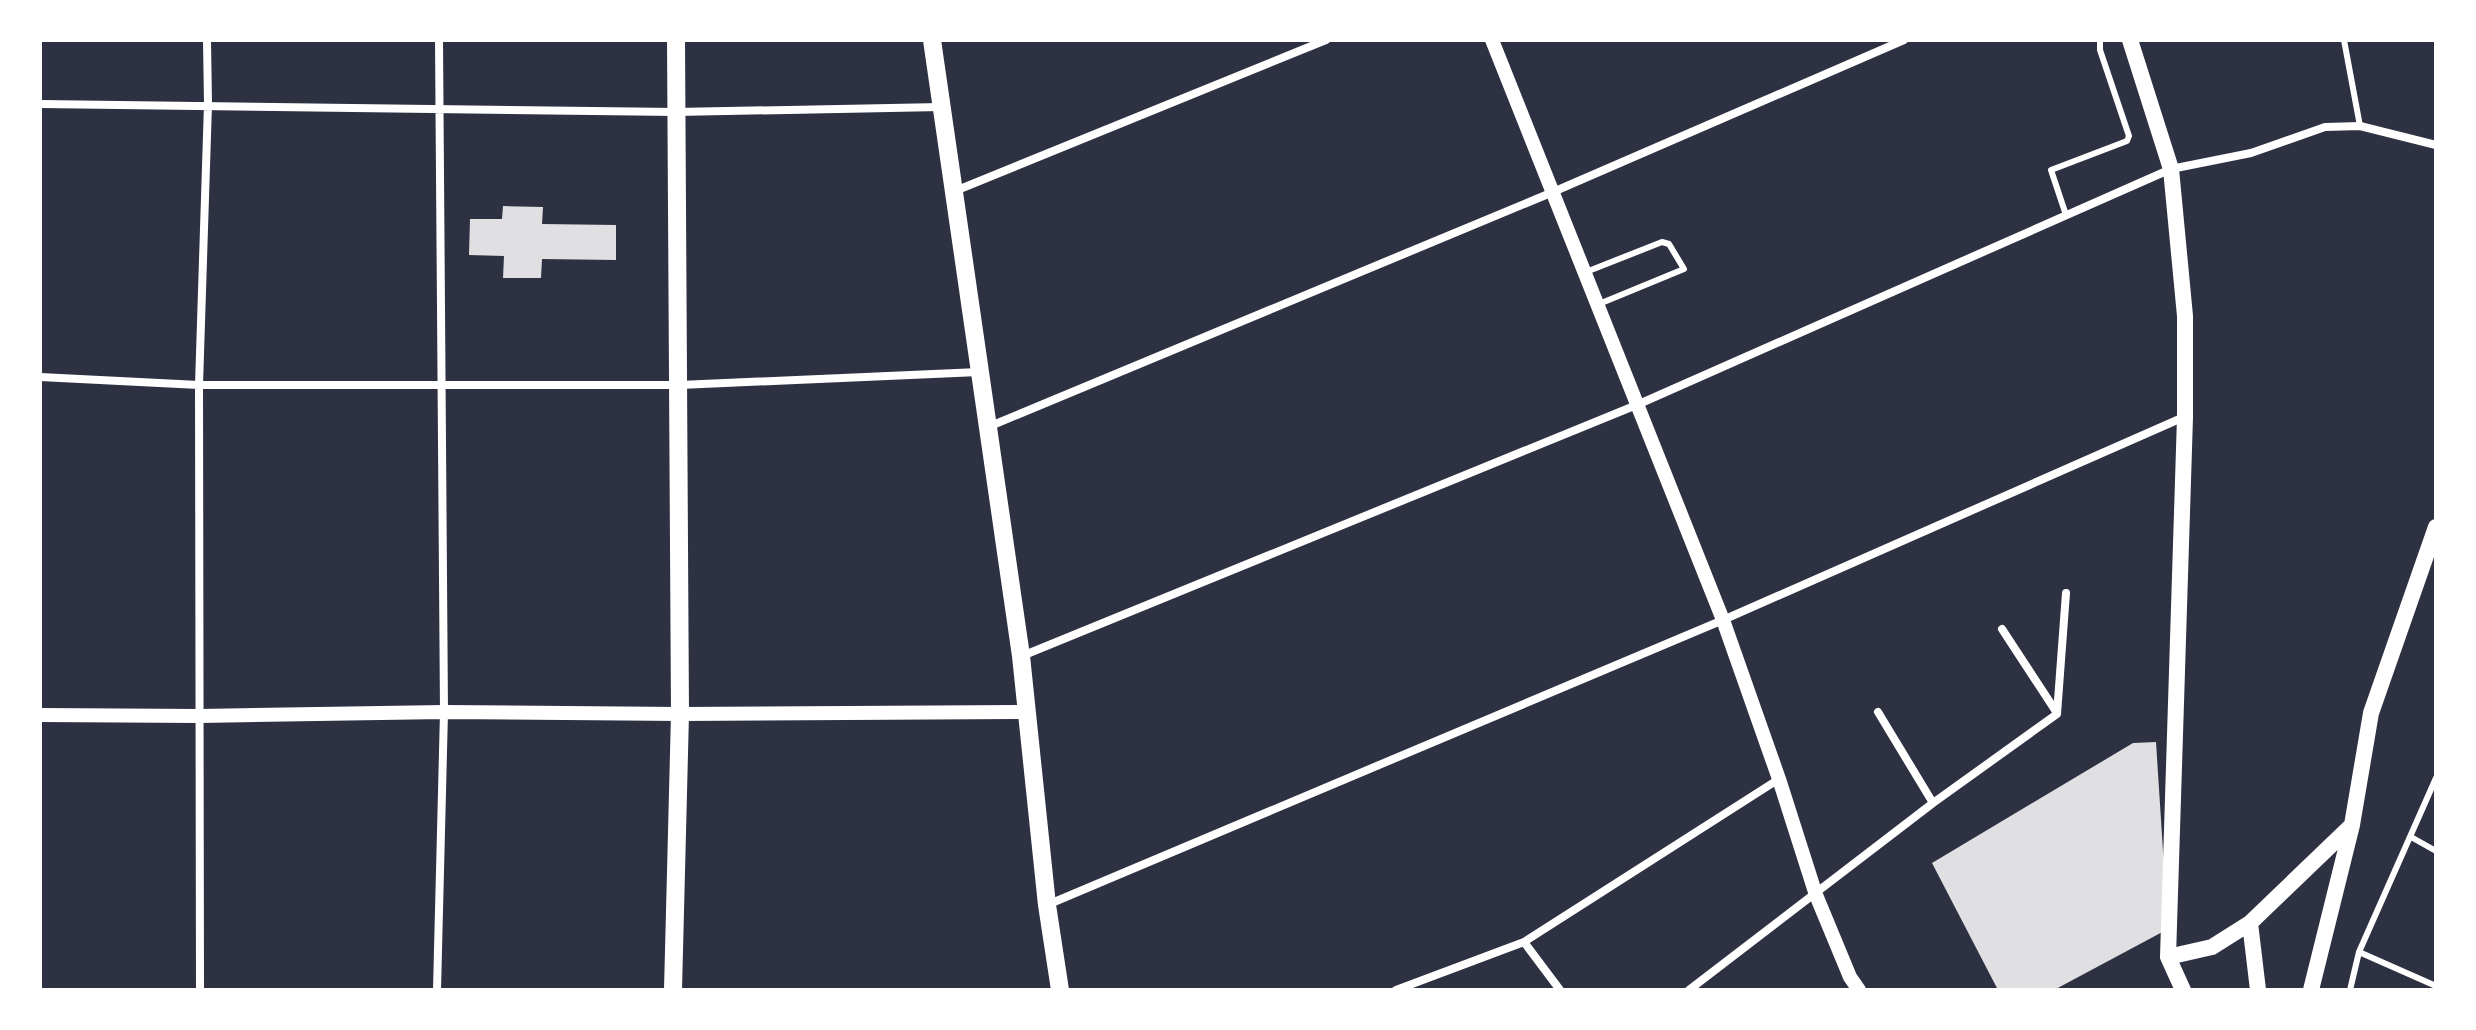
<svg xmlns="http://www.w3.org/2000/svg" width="2476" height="1030" font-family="'Alegreya Sans',sans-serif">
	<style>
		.building { fill: #e0e0e3 }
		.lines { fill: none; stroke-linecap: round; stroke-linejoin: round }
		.service { stroke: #fff; stroke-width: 6 }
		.minor { stroke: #fff; stroke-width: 8 }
		.tertiary { stroke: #fff; stroke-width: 14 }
		.secondary { stroke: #fff; stroke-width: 16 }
		.primary { stroke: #fff; stroke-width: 18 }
	</style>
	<rect width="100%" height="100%" fill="#2d3142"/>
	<path class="building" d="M503,206L543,207L542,224L616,225V260L542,259L541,278H503L504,256L469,255L470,219H502Z
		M2156,742L2168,929L2054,990H1998L1932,863L2133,743Z"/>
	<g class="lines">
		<path class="service" d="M2344,40L2360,126
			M2066,215L2051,170L2127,141L2129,136L2100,50V40
			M1586,272L1662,242L1669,244L1684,269L1599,304
			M2411,837L2436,851
			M2359,952L2436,986
			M2350,990L2359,952L2436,778"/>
		<path class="minor" d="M40,104L676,112L941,107
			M955,191L1326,40
			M40,377L199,385H680L979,372
			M988,427L1553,192L1904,40
			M2002,629L2057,713
			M1022,656L1639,404L2171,169L2251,153L2325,127L2360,126L2436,145
			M1933,803L2057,714L2066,593
			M1047,905L1723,620L2184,417
			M1524,942L1560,990
			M200,990L199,385L208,104L207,40
			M437,990L444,712L439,40
			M1396,990L1524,942L1779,779
			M1689,990L1933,803L1878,712"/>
		<path class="tertiary" d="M1492,40L1723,620L1779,779L1816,895L1850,977L1859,990
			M40,715L200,716L444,712L680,714L1026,712"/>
		<path class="secondary" d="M2130,40L2171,169L2185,316V417L2168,957L2183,990
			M2250,923L2258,990
			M2168,957L2212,947L2250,923L2351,826
			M2311,990L2352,825L2371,713L2436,527"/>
		<path class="primary" d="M932,40L1021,656L1047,905L1060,990
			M673,990L680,714L676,40"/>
	</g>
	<rect width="2476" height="1030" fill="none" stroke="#ffffff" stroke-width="84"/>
</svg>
